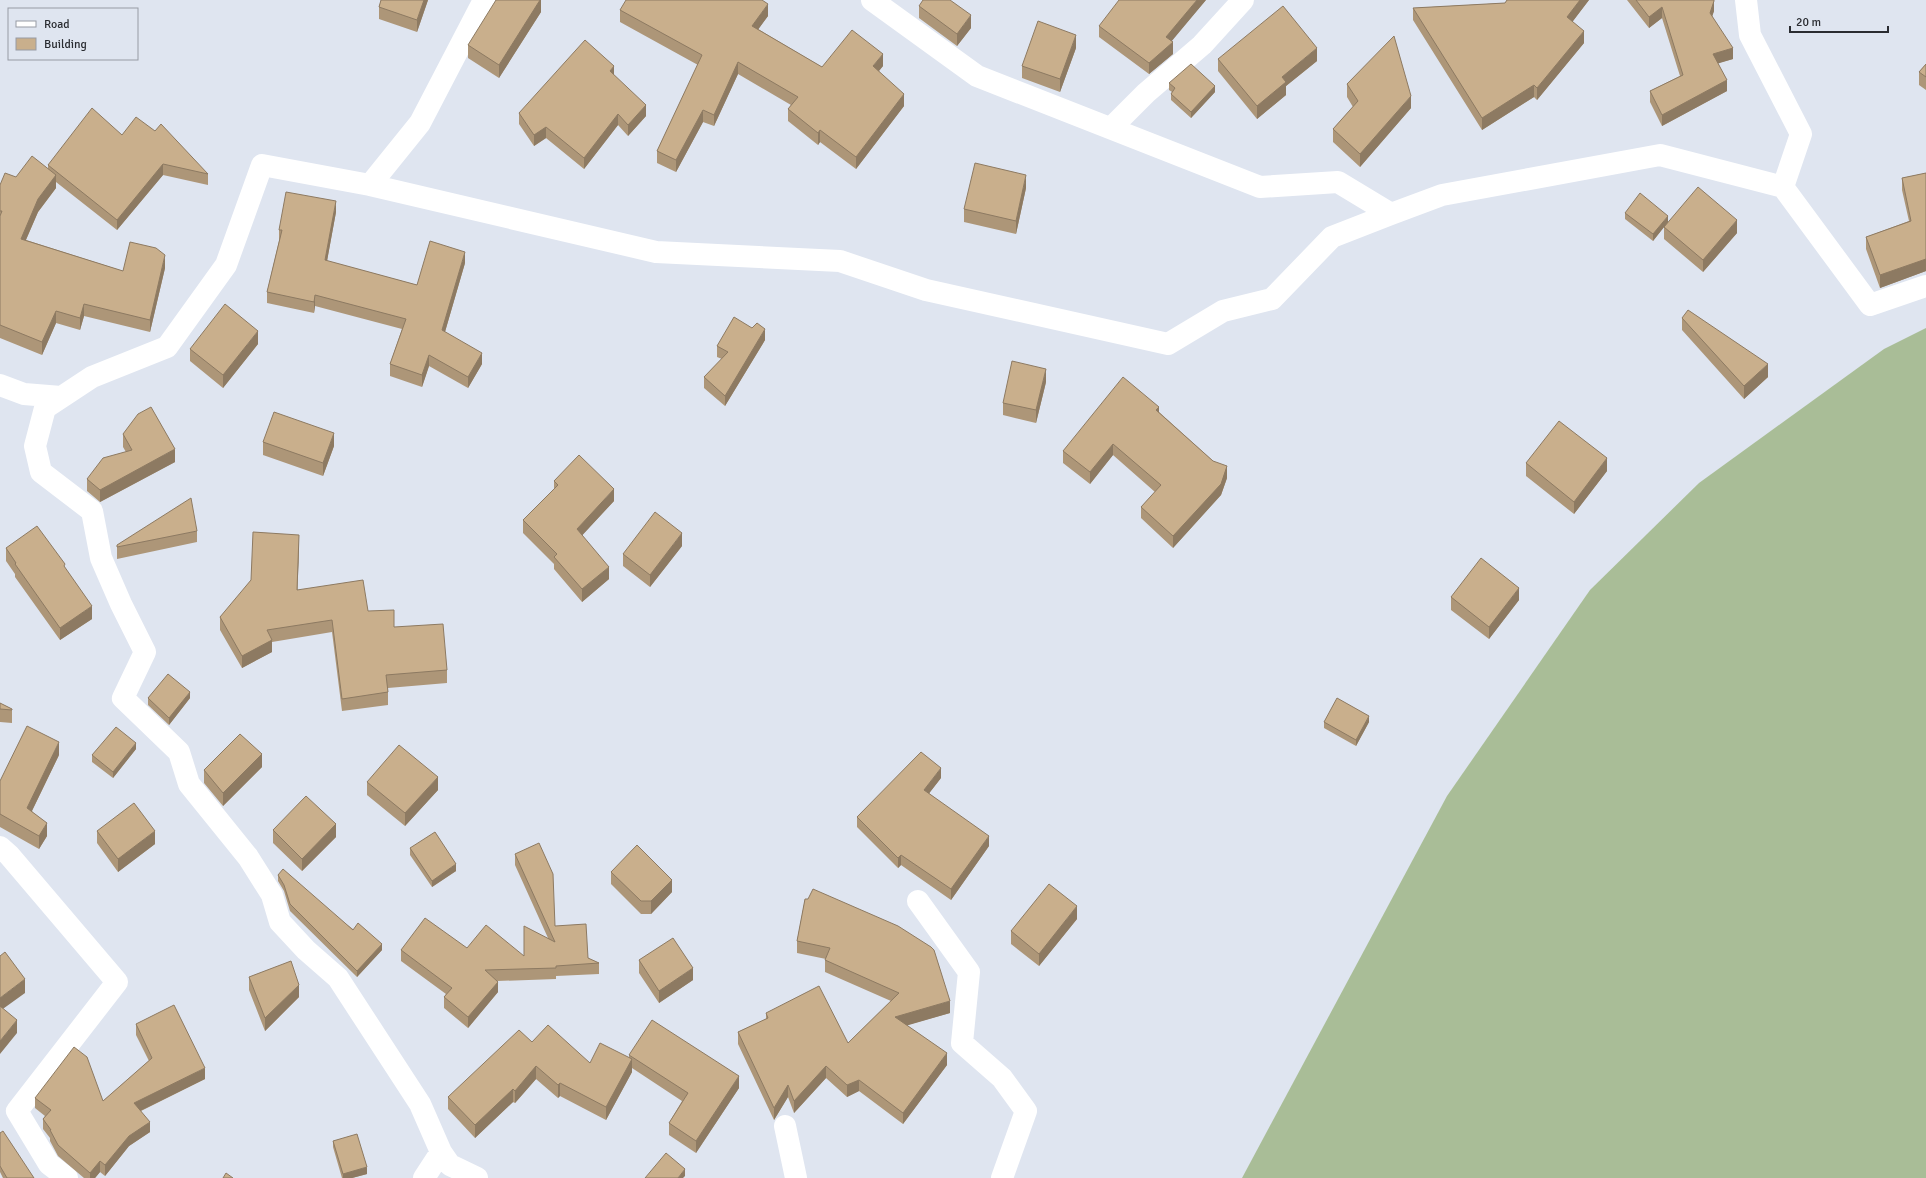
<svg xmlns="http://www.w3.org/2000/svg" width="1926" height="1178" font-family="Signika,sans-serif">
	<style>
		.forest { fill: #a9bd97 }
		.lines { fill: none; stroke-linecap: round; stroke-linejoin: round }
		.minor { stroke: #fff; stroke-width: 22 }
		.wall { fill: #ad9678 }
		.shaded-wall { fill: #8d7a62 }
		.building { fill: #c9af8c; stroke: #8d7a62 }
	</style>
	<rect width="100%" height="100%" fill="#dfe5f0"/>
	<path class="forest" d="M1926,328V1178H1242L1447,796L1590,590L1699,483L1884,349Z"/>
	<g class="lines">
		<path class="minor" d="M872,0L977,76L1260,187L1338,182L1391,214
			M1746,0L1750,35L1801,134L1783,187
			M1111,128L1146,93L1202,45L1243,0
			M370,185L420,123L484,0
			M0,385L24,394L61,397
			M0,847L9,855L117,982L17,1111L49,1164L67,1178
			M918,901L969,972L962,1043L1002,1078L1026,1111L1002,1178
			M785,1126L796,1178
			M441,1152L450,1165L477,1178
			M424,1178L441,1152L420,1104L338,978L306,950L280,922L272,895L248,857L189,784L179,752L123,698L145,652L121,604L101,558L92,511L41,472L35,446L45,408L92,377L167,347L226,265L262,165L370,185L656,252L840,261L926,290L1168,344L1223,311L1272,299L1332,237L1391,214L1442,195L1660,155L1783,187L1870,305L1926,286"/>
	</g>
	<path class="wall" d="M381,0H428L417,32L379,19V7Z
		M541,0V12L499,78L468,58V45Z
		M1206,0L1171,41L1173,54L1149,74L1099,37V26Z
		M1507,0H1589L1572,22L1584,43L1537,100L1534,97L1482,130L1413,20V8L1505,3Z
		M1627,0H1714V11L1712,16L1733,59L1718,63L1727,91L1662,126L1650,102V91L1680,76L1662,18L1649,28Z
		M919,6L971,28L957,46L919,18Z
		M620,10L768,16L758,29L822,67L883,66L879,71L904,106L856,169L820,142L818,145L788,121V109L791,105L738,74L714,126L703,122L676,172L657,163V151L698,65L620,22Z
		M1076,48L1060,92L1022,78V66Z
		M1218,59L1317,61L1286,86V95L1257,119L1218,71Z
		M1926,64V90L1919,85V72Z
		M614,75L646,116L628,136L618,125L584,169L546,138L534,146L519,124V113Z
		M1169,83L1215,92L1191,118L1171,100V94L1172,92L1169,90Z
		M1347,84L1411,108L1360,167L1333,142V129L1353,107L1347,97Z
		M122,135L208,174V185L163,175L117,230L56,182V188L38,212L26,240L123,271L165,268L150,332L84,316L80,330L56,323L42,355L0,338V185L16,177L48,169V165Z
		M1926,173V271L1880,288L1866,249V237L1909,221L1902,190V178Z
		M1026,188L1016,234L964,222V209Z
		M336,212L327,261L417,285L465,263L445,332L482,364L468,388L429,366L422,387L390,376V364L402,329L315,306L314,313L267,303V292L279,241V230Z
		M1625,213L1668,222L1737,233L1703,272L1664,239V227L1653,241L1625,219Z
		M1682,318L1768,377L1744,399L1682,330Z
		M752,328L765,340L725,406L704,388V377L722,359L717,357V346Z
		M258,344L223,388L190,361V349Z
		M1046,382L1036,423L1003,415V403Z
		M1159,412L1213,461L1227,478L1221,495L1173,548L1141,518V507L1155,492L1113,455L1090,484L1063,463V451Z
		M123,434L175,462L100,502L87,491V479L126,452L123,447Z
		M263,442L334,446L323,476L263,455Z
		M1526,463L1607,471L1574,514L1526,476Z
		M554,481L614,501L582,535L609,579L582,602L554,569V564L523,533V520L554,489Z
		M197,531V542L117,559V545Z
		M682,546L650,587L623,566V554Z
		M6,548L92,619L60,640L15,577V574L6,561Z
		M299,548L297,590L368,611L394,627L447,670V683L388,688V705L342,711L332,632L272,642V652L242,668L220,630V617Z
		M1451,597L1519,600L1489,639L1451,610Z
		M148,698H190L169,725L148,705Z
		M0,703L12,709V723L0,722Z
		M1324,722H1369L1356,746L1324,728Z
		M136,749L113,778L92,762V755Z
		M59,755L32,811L47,836L39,849L0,827V781Z
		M262,767L223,806L204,783V770Z
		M941,778L929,793L989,846L951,900L901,865L898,868L857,827V817Z
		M367,782L438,790L405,826L367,795Z
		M273,830L336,837L302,871L273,843Z
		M97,831L155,844L118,872L97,843Z
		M410,848L456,871L432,887L410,855Z
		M515,854L555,926L588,958L599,963V974L556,976V979L497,981L498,992L468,1028L444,1008V997L446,994L401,961V950L467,948L524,956L548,938L515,865Z
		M611,872L672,892L651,914H641L611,884Z
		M278,875L382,950L357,977L290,911L284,891L278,881Z
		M805,899L950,1013L907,1025L947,1065L903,1124L859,1091L847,1097L826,1078L794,1113L788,1097L774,1120L738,1044V1032L766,1019V1013L848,1043L891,1001L825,972V960L826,959L797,953V941Z
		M1077,919L1039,966L1011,944V931Z
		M639,960L693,980L659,1003L639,973Z
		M249,977L299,997L265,1031L249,990Z
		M136,1024L205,1079L141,1111L150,1132L129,1146L105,1176L100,1172L95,1178H84L58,1156L50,1141V1138L43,1129V1119L45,1116L35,1108V1098L103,1101L149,1061L136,1035Z
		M532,1042L590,1063L629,1058V1055L739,1088L696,1153L669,1135V1123L682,1101L632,1068V1072L606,1120L560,1096L558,1098L536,1079L515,1103L513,1102L475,1138L448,1109V1097Z
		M0,1133L34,1178H3L0,1172Z
		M333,1141L367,1174L352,1178H342L333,1147Z"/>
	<path class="shaded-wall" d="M424,0H428L417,32V20Z
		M540,0H541V12L499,78V65Z
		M1197,0H1206L1166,48V37Z
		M1580,0H1589L1567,29V17Z
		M1714,1V11L1710,23V13Z
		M768,4V16L752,38V26Z
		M1662,7V18L1649,28V17Z
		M971,15V28L957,46V34Z
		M1584,31V43L1537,100V88Z
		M1076,35V48L1060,92V79Z
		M1173,42V54L1149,74V63Z
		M1317,48V61L1286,86V95L1257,119V106L1282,77Z
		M1733,48V59L1713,65V54Z
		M883,54V66L873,78V66Z
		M738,62V74L714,126V115Z
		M614,66V77L610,71Z
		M1727,80V91L1662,126V115Z
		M1534,85V97L1482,130V118Z
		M1215,86V92L1191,118V112Z
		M904,94V106L856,169V157Z
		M1411,96V108L1360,167V154Z
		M646,105V116L628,136V125Z
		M703,110V122L676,172V160Z
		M618,114V125L584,169V158Z
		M546,127V138L534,146V135Z
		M820,130V142L818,145V133Z
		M163,164V175L117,230V220Z
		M56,175V188L38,212L21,251V239L38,199Z
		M1026,175V188L1016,234V221Z
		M336,201V212L325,272V260Z
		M1668,216V222L1653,241V234Z
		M1737,220V233L1703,272V260Z
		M465,252V263L442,342V330Z
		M165,255V268L150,332V320Z
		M1926,259V271L1880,288V275Z
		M315,295V306L314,313V302Z
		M84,304V316L80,330V318Z
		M56,311V323L42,355V342Z
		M765,329V340L725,406V396Z
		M258,331V344L223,388V375Z
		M482,353V364L468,388V377Z
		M429,355V366L422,387V375Z
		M1768,364V377L1744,399V386Z
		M1046,369V382L1036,423V410Z
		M1159,407V419L1156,410Z
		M334,433V446L323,476V463Z
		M1113,444V455L1090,484V472Z
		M175,449V462L100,502V490Z
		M1607,458V471L1574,514V502Z
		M1227,466V478L1221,495L1173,548V536Z
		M614,489V501L577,541V529Z
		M682,533V546L650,587V575Z
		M299,535V548L297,603V590Z
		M609,567V579L582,602V589Z
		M1519,588V600L1489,639V627Z
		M92,606V619L60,640V628Z
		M272,640V652L242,668V656Z
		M190,692V698L169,725V718Z
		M1369,716V722L1356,746V740Z
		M59,742V755L27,821V808Z
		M136,743V749L113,778V772Z
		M262,754V767L223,806V793Z
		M941,768V778L924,800V790Z
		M438,777V790L405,826V813Z
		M47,823V836L39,849V836Z
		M336,824V837L302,871V859Z
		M155,831V844L118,872V859Z
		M989,836V846L951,900V889Z
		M901,855V865L898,868V858Z
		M456,864V871L432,887V881Z
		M672,880V892L651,914V901Z
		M1077,906V919L1039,966V954Z
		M382,944V950L357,977V971Z
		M693,968V980L659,1003V991Z
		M25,979V993L0,1011V998Z
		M498,982V992L468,1028V1017Z
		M299,985V997L265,1031V1018Z
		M950,1001V1013L895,1029V1017Z
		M17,1020V1033L0,1054V1041Z
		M947,1053V1065L903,1124V1113Z
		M632,1059V1072L606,1120V1107Z
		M536,1066V1079L515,1103V1091Z
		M826,1066V1078L794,1113V1101Z
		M205,1068V1079L134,1114V1103Z
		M739,1076V1088L696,1153V1141Z
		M859,1080V1091L847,1097V1085Z
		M560,1083V1096L558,1098V1085Z
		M788,1085V1097L774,1120V1108Z
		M513,1089V1102L475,1138V1125Z
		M150,1122V1132L129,1146L105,1176V1165L129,1136Z
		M100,1161V1172L95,1178H90V1173Z
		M367,1167V1174L352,1178H343V1174Z
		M685,1169V1176L683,1178H678Z"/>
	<path class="building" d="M381,0H424L417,20L379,7Z
		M496,0H540L499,65L468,45Z
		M626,0H762L768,4L752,26L822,67L852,30L883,54L873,66L904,94L856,157L820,130L818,133L788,109L798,97L738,62L714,115L703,110L676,160L657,151L702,55L620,10Z
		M923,0H950L971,15L957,34L919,6Z
		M1119,0H1197L1166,37L1173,42L1149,63L1099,26Z
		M1507,0H1580L1567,17L1584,31L1537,88L1534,85L1482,118L1413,8L1505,3Z
		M1636,0H1714V1L1710,13L1733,48L1713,54L1727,80L1662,115L1650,91L1683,75L1662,7L1649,17Z
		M1283,6L1317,48L1282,77L1286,82L1257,106L1218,59Z
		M1038,21L1076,35L1060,79L1022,66Z
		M1394,36L1411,96L1360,154L1333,129L1358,101L1347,84Z
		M585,40L614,66L610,71L646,105L628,125L618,114L584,158L546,127L534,135L519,113Z
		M1191,64L1215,86L1191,112L1171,94L1175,88L1169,83Z
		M1926,64V77L1919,72Z
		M92,108L122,135L136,117L155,131L161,124L208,174L163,164L117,220L48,165Z
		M32,156L56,175L38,199L21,239L123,271L130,242L156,248L165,255L150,320L84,304L80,318L56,311L42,342L0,325V216L2,211H0V185L5,173L16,177Z
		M975,163L1026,175L1016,221L964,209Z
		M1926,173V259L1880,275L1866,237L1911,221L1902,178Z
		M1698,187L1737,220L1703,260L1664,227Z
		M286,192L336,201L325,260L417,285L430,241L465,252L442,330L482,353L468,377L429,355L422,375L390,364L406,319L315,295L314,302L267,292L282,230H279Z
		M1640,193L1668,216L1653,234L1625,213Z
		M225,304L258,331L223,375L190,349Z
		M1688,310L1768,364L1744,386L1682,318Z
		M734,317L752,328L757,323L765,329L725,396L704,377L728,352L717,346Z
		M1012,361L1046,369L1036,410L1003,403Z
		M1123,377L1159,407L1156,410L1213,461L1227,466L1221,484L1173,536L1141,507L1161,485L1113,444L1090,472L1063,451Z
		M151,407L175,449L100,490L87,479L103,458L132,450L123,434L138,414Z
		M274,412L334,433L323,463L263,442Z
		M1559,421L1607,458L1574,502L1526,463Z
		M579,455L614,489L577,529L609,567L582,589L554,557L557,554L523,520L558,485L554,481Z
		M191,498L197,531L117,547V545Z
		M655,512L682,533L650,575L623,554Z
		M37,526L65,564L64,566L92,606L60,628L15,564L16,563L6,548Z
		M253,532L299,535L297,590L363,580L368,611L394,610V627L443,624L447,670L386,675L388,692L342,699L332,620L267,630L272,640L242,656L220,617L251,580Z
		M1481,558L1519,588L1489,627L1451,597Z
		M168,674L190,692L169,718L148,698Z
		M1337,698L1369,716L1356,740L1324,722Z
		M0,703L12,709V710L0,709Z
		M27,726L59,742L27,808L47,823L39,836L0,814V781Z
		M116,727L136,743L113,772L92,755Z
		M240,734L262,754L223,793L204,770Z
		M399,745L438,777L405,813L367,782Z
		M921,752L941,768L924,790L989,836L951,889L901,855L898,858L857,817Z
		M306,796L336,824L302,859L273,830Z
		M134,803L155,831L118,859L97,831Z
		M435,832L456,864L432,881L410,848Z
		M539,843L553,874L555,926L586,924L588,958L599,963L556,966V968L485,970L498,982L468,1017L444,997L452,988L401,950L425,918L467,948L486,925L524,956V926L555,942L515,854Z
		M637,845L672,880L651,901H641L611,872Z
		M283,869L353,930L358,923L382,944L357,971L290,904L284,885L278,875Z
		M1049,884L1077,906L1039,954L1011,931Z
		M813,889L898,926L931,947L934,950L950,1001L895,1017L947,1053L903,1113L859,1080L847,1085L826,1066L794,1101L788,1085L774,1108L738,1032L768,1018L766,1013L819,986L848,1043L899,993L825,960L830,948L797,941L805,899H808Z
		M673,938L693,968L659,991L639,960Z
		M5,952L25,979L0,998V956Z
		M291,961L299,985L265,1018L249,977Z
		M174,1005L205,1068L134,1103L150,1122L129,1136L105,1165L100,1161L90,1173L58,1145L50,1130H51L43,1119L51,1110L35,1098L74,1047L87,1057L103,1101L152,1058L136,1024Z
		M0,1006L17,1020L0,1041Z
		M652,1020L739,1076L696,1141L669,1123L688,1093L629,1055Z
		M548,1025L590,1063L600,1043L632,1059L606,1107L560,1083L558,1085L536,1066L515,1091L513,1089L475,1125L448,1097L519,1030L532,1042Z
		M3,1131L34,1178H7L0,1166V1133Z
		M357,1134L367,1167L343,1174L333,1141Z
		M666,1153L685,1169L678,1178H645Z
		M226,1173L233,1178H223Z"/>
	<rect x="8" y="8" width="130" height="52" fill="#dfe5f0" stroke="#979ba4"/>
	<rect x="16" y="21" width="20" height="6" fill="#ffffff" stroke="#979ba4"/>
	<text x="44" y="28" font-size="12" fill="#2a2c31">Road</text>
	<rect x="16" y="38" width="20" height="12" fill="#c9af8c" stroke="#979ba4"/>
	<text x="44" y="48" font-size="12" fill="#2a2c31">Building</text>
	<path d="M1790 26v6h98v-6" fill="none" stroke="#2a2c31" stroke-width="2"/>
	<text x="1796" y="26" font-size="12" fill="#2a2c31" stroke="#dfe5f0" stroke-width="3" paint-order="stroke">20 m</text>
</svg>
